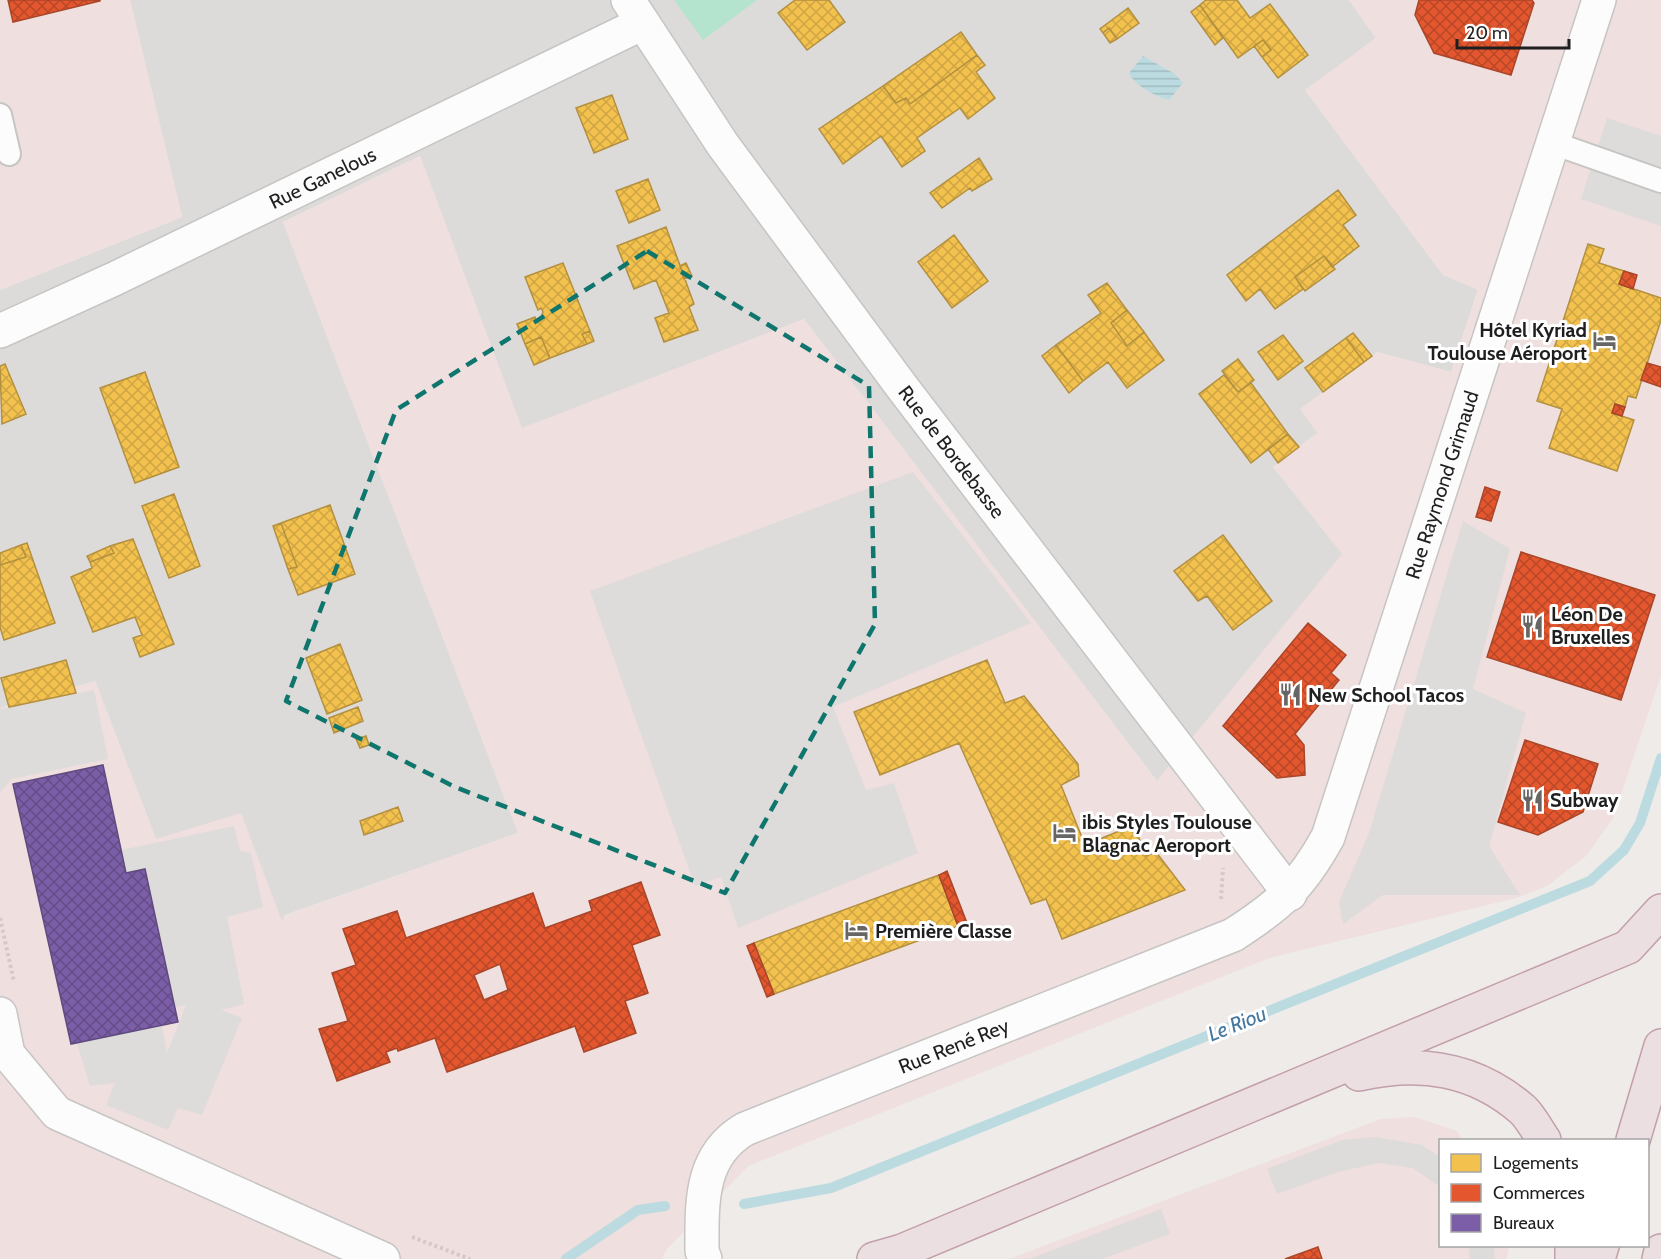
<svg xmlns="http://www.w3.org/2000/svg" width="1661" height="1259" font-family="Cabin,sans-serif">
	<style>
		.residential { fill: #dddbd9 }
		.commercial { fill: #efdfde }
		.pitch { fill: #b4e4cd }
		.parking { fill: #dedcdb }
		.water { fill: url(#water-rules) }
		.homes { fill: url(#homes-cross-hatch); stroke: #b39040; stroke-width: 1.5 }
		.shops { fill: url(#shops-cross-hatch); stroke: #a9462a; stroke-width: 1.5; fill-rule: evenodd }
		.offices { fill: url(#offices-cross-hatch); stroke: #5f4b7e; stroke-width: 1.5 }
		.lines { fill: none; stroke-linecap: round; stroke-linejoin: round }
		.stream { stroke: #bcdbe0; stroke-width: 10 }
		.lane-casing { stroke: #c6c5c4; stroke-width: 26 }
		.street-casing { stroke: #c6c5c4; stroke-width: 36 }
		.highway-casing { stroke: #c39fac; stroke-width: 36 }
		.path { stroke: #d7c8c7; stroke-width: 4; stroke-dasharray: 3 3; stroke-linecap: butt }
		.lane { stroke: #fcfcfc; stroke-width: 22 }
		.street { stroke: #fcfcfc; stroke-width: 33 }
		.highway { stroke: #ebdfe1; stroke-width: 33 }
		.marked { fill: none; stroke: #0f766e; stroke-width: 4.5; stroke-dasharray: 12 8; stroke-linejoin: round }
		.labels { text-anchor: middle; stroke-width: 6; stroke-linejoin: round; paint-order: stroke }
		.street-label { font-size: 20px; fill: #1f1f1f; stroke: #fff }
		.poi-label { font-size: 20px; font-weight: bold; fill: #1f1f1f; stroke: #fff; text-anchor: start }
		.water-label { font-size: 21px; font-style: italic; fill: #46789f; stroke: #fff }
	</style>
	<defs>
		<pattern id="water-rules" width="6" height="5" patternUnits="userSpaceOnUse" patternTransform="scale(1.5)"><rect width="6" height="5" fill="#bcdbe0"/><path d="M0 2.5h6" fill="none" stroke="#a1bcc0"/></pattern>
		<pattern id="homes-cross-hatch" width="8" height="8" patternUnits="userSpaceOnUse" patternTransform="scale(1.5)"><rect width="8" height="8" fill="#f2c14e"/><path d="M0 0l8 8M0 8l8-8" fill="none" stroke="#cfa544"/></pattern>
		<pattern id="shops-cross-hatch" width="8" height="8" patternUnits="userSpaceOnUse" patternTransform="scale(1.5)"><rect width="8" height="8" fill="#e4572e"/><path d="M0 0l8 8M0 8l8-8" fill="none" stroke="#b84727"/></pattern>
		<pattern id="offices-cross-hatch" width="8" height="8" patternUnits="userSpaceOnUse" patternTransform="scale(1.5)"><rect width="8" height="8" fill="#7b5ea7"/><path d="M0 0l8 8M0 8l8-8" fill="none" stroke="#644d87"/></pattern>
	</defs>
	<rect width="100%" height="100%" fill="#eeebe8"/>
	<path class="residential" d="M130,0H1349L1376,38L1306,91L1443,275L1478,289L1451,372L1377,352L1317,433L1273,467L1343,554L1157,781L804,319L522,429L420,156L283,222L518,833L285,915L282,922L156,839L95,681L0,708V290L182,217Z"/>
	<path class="commercial" d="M0,0H130L182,217L0,290Z
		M1349,0H1661V675L1613,818L1586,856L1547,886L1516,898L1269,958L748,1166L666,1250L662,1259H0V708L95,681L156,839L241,813L282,921L284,916L518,833L283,222L420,156L522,428L804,319L1157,781L1342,554L1273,467L1317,433L1300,409L1377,352L1451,372L1478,290L1443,275L1305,90L1376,38Z
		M1415,1117L1457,1131L1462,1140H1440V1246H1509L1507,1259H1009L1381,1119Z"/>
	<path class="pitch" d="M674,0H757L703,40Z"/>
	<path class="parking" d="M1607,118L1661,136V226L1581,199Z
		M913,472L1031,623L833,707L866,790L894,783L918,853L738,928L721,877L695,886L590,591Z
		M1463,521L1510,549L1473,689L1526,713L1489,846L1520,895H1383L1343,924L1339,902L1369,833Z
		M94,690L108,759L12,779L0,792V709Z
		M234,826L240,851L251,853L263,907L227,917L244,1004L221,1010L242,1018L202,1115L178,1108L168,1130L106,1105L115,1083L90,1086L77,1043L162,1026L167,1053L186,1005L175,1007L146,870L126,873L122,850Z
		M1376,1137L1422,1145L1440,1157V1187L1413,1168L1378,1163L1338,1172L1277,1194L1267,1169L1342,1140Z
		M1161,1209L1170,1234L1102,1259H1029Z
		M1469,1246H1494L1495,1259H1470Z"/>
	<path class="water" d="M1143,56L1175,74L1183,83L1169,100C1156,97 1134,85 1129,73Z"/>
	<path class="homes" d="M795,0H829L845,22L807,50L778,13Z
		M1206,0H1237L1250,18L1270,4L1308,55L1278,78L1262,57L1271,50L1263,40L1238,58L1200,5Z
		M1200,5L1223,38L1215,45L1191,12Z
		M1128,8L1139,23L1117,39L1109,28L1103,33L1100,29Z
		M1109,28L1117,39L1110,43L1103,33Z
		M961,32L977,55L910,104L906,98L896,103L883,86Z
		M1263,40L1271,50L1262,57L1254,46Z
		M977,55L985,65L976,72L995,98L968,119L960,108L917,138L925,151L902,167L881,136L843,164L819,129L883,86L896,103L906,98L910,104Z
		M612,95L628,139L594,153L576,108Z
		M979,158L992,179L972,191L970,188L942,208L930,193Z
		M648,179L660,210L629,223L616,191Z
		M1338,190L1356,215L1343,225L1359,246L1332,267L1324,256L1295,277L1303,289L1275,309L1260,289L1246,301L1227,275Z
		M666,227L694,304L689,307L698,330L664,342L655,318L669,313L656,280L634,289L617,246Z
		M954,235L988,281L952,308L918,262Z
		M1588,244L1604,249L1599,263L1624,271L1619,284L1661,298V320L1636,398L1628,396L1625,407L1615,404L1612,413L1634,420L1617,471L1549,448L1562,409L1537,401Z
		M1324,256L1335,269L1305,291L1295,277Z
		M563,263L590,331L582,334L587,344L550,358L541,337L525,344L517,324L535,317L536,321L540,319L543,312L541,308L538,310L525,277Z
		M686,263L692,276L684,279L680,266Z
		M1107,283L1127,310L1111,323L1127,346L1144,332L1164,360L1127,388L1108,362L1083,381L1056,345L1101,313L1088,295Z
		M1127,310L1144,332L1127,346L1111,323Z
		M590,331L594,341L587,344L582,334Z
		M1353,333L1372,356L1364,362L1346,338Z
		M1283,335L1303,361L1278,380L1258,352Z
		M541,337L550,358L534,365L525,344Z
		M1346,338L1364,362L1323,392L1305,368Z
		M1056,345L1083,381L1069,393L1042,356Z
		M1238,359L1254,380L1238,392L1222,371Z
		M5,364L26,414L2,424L0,366Z
		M145,372L179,467L135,483L100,388Z
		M1224,375L1238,392L1251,383L1288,434L1251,463L1199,394Z
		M1288,434L1299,447L1278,463L1268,449Z
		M174,494L200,566L169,578L142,506Z
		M330,505L355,574L298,595L288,569L297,567L281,523Z
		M281,523L297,567L288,569L273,526Z
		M1223,535L1272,601L1233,630L1207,596L1198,601L1174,571Z
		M133,539L174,644L140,657L133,638L142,635L135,617L93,632L71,577L92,568L90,562L114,553L110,546Z
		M27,543L55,623L4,640L0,627V565L26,557L21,545Z
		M21,545L26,557L0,565V553Z
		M110,546L114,553L90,562L87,556Z
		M340,644L362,700L327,714L306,658Z
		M66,660L76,693L9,707L1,678Z
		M987,660L1005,703L1024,696L1078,764L1079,776L1061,785L1085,845L1134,825L1146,856L1156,852L1185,890L1062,939L1046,899L1031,904L959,743L880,775L854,712Z
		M358,707L363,721L334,733L329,718Z
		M366,736L369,745L360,748L356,739Z
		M398,807L403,821L364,835L360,821Z
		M939,875L958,926L774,994L754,943Z"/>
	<path class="shops" d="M8,0H100V1L13,22Z
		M1419,0H1532L1534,3L1511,75L1434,53L1415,15Z
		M1624,271L1637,275L1633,289L1619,284Z
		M1647,363L1661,367V387L1641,380Z
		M1615,404L1625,407L1622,416L1612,413Z
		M1485,487L1500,492L1491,521L1476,517Z
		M1521,552L1655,595L1621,700L1487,657Z
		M1308,623L1346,655L1331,673L1339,680L1295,734L1304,745L1305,775L1277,778L1223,726Z
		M1525,740L1598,764L1583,812L1538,835L1498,822Z
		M947,871L967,923L958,926L939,875Z
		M641,882L660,935L632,945L648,993L625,1001L636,1033L584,1052L575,1026L447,1072L435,1038L398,1051L397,1048L386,1052L390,1062L337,1081L319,1029L348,1021L332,973L356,965L343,929L397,911L406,938L533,893L545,928L592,911L589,901ZM500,964L508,990L484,1000L474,975Z
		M754,943L774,994L767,997L747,946Z
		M1318,1247L1322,1259H1285Z"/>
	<path class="offices" d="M103,765L126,873L145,869L178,1022L71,1044L13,784Z"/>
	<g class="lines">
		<path class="stream" d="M744,1204L831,1188L1590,881L1624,850L1640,823L1661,758
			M566,1259L638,1210L665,1206"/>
		<defs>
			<path id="lane" d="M0,115L9,154
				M1553,143L1661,181"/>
			<g id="street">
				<path id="s1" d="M628,0L723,145L902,387L1290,894"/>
				<path id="s2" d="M0,331L114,279L643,23"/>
				<path d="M0,1014L8,1054L57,1113L383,1259"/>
				<path id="s3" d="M705,1259L702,1251C702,1204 699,1156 745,1129L1233,935C1280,905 1301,886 1328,837L1599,0"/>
			</g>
			<path id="highway" d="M1359,1074C1420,1060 1475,1068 1523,1110C1531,1118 1538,1131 1544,1140
				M1633,1140L1661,1046
				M1572,1246V1259
				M874,1259L902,1251L1628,947L1661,911
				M1598,1259L1602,1246
				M1659,1259L1661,1251"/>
		</defs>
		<use href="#lane" class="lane-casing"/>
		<use href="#street" class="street-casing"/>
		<use href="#highway" class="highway-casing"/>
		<path class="path" d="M1221,899L1223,868
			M0,918L14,982
			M412,1237L470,1259"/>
		<use href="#lane" class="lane"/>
		<use href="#street" class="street"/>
		<use href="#highway" class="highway"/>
	</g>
	<path class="marked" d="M647,251L869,386L875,624L725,893L455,787L286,701L396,410Z"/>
	<defs>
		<symbol id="hotel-bare" viewBox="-9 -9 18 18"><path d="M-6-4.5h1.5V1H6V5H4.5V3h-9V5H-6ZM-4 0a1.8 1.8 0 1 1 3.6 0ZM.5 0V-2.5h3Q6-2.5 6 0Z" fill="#676665" stroke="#fff" stroke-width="2.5" paint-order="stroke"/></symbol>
		<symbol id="restaurant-bare" viewBox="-9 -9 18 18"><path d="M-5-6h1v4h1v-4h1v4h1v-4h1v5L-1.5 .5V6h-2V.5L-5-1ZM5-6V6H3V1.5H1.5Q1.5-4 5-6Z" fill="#676665" stroke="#fff" stroke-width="2.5" paint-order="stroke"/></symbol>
	</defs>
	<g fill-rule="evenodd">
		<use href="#hotel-bare" x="1588" y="324" width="33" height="33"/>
		<use href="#restaurant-bare" x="1516" y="610" width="33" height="33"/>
		<use href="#restaurant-bare" x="1274" y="678" width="33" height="33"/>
		<use href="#restaurant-bare" x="1516" y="784" width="33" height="33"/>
		<use href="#hotel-bare" x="1048" y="816" width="33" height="33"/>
		<use href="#hotel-bare" x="840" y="914" width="33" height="33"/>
	</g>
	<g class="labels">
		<g class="street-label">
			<text dy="7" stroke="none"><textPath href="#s2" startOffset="357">Rue Ganelous</textPath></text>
			<text dy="7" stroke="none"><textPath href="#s1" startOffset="556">Rue de Bordebasse</textPath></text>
			<text dy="7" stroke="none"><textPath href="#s3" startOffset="1179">Rue Raymond Grimaud</textPath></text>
			<text dy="7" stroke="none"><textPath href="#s3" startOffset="370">Rue René Rey</textPath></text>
		</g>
		<g class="poi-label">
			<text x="1587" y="337" text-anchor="end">Hôtel Kyriad<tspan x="1587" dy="23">Toulouse Aéroport</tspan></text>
			<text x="1551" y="621">Léon De<tspan x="1551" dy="23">Bruxelles</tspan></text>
			<text x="1308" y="702">New School Tacos</text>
			<text x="1550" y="807">Subway</text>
			<text x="1082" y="829">ibis Styles Toulouse<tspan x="1082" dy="23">Blagnac Aeroport</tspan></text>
			<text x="875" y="938">Première Classe</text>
		</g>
		<g class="water-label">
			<text transform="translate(1237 1024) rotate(-22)" y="7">Le Riou</text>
		</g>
	</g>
	<rect x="1439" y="1139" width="210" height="108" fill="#ffffff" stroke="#a5a5a5" stroke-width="1.5"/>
	<rect x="1451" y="1154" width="30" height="18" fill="#f2c14e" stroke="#a5a5a5" stroke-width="1.5"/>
	<text x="1493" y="1169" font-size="18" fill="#1f1f1f">Logements</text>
	<rect x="1451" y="1184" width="30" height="18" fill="#e4572e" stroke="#a5a5a5" stroke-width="1.5"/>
	<text x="1493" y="1199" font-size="18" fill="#1f1f1f">Commerces</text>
	<rect x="1451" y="1214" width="30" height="18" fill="#7b5ea7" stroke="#a5a5a5" stroke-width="1.5"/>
	<text x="1493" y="1229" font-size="18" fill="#1f1f1f">Bureaux</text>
	<path d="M1457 39v9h112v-9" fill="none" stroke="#1f1f1f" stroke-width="3"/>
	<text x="1466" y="39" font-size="18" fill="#1f1f1f" stroke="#ffffff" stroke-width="4.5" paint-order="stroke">20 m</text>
</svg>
